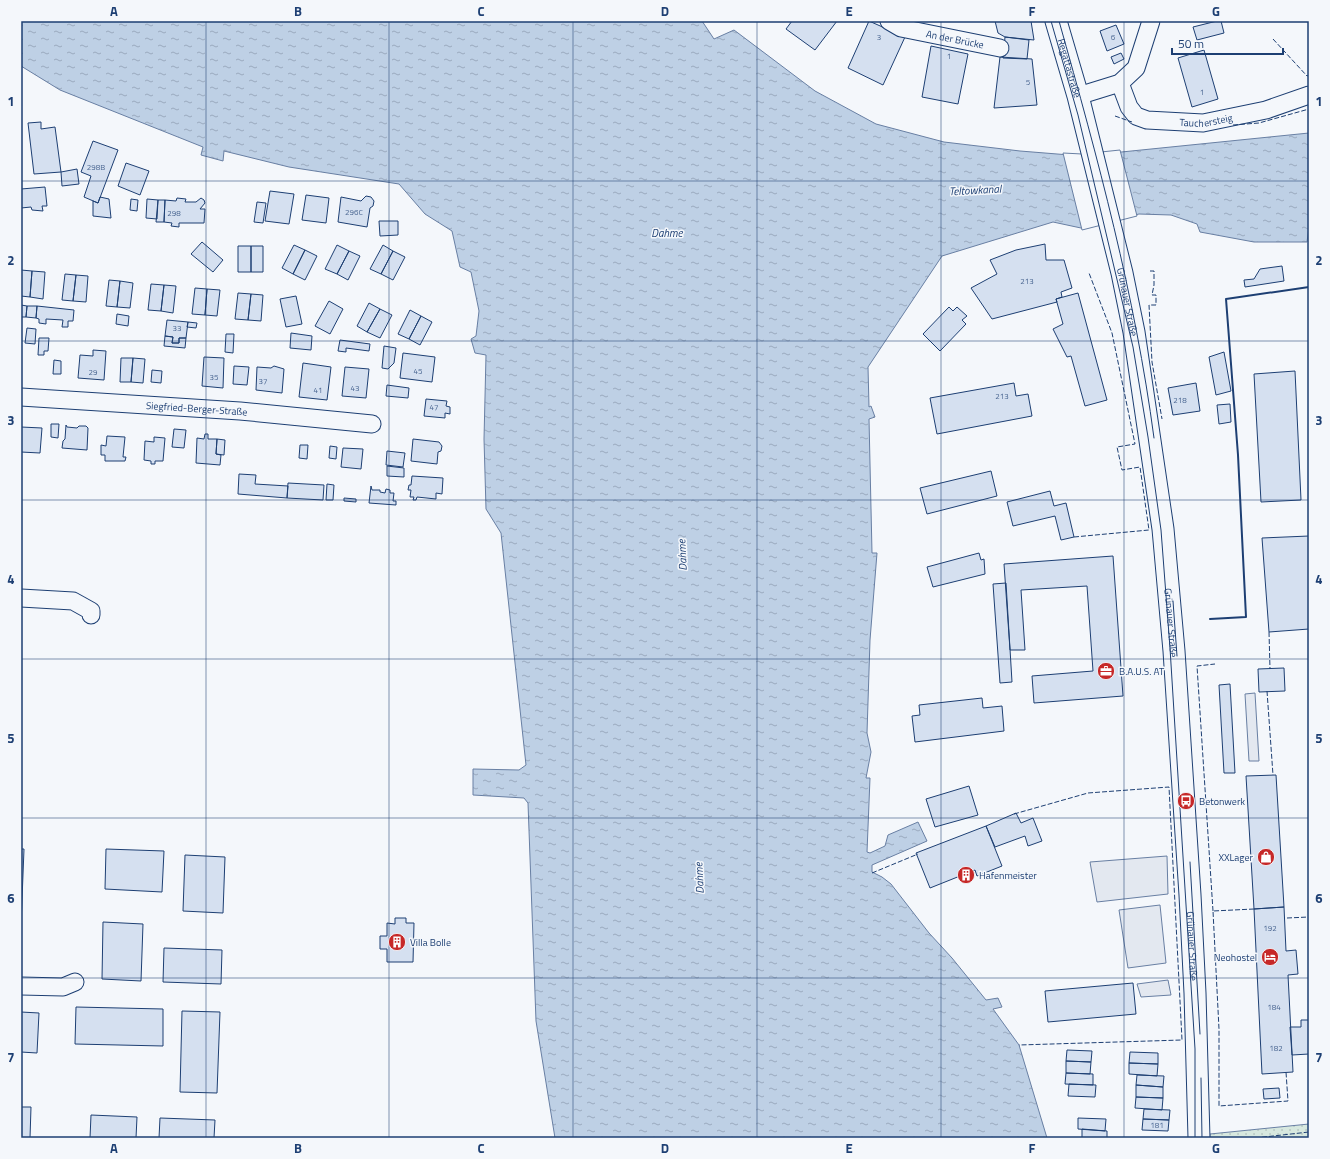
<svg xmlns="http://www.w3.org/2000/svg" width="1330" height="1159" font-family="'Titillium Web',sans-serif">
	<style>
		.garden { fill: url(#garden-dots); stroke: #687fa3 }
		.parking { fill: #e3e8f0; stroke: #687fa3 }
		.water { fill: url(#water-ripples); stroke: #687fa3 }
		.pier { fill: #f4f7fb; stroke: #687fa3 }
		.building { fill: #d5e0f0; stroke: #1d3f73 }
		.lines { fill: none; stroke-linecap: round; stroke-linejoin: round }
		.minor-casing { stroke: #1d3f73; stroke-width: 19 }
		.major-casing { stroke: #1d3f73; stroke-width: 23 }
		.minor { stroke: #f4f7fb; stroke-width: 17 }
		.major { stroke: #f4f7fb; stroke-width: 21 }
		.tram { stroke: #1d3f73; stroke-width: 1 }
		.fence { stroke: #1d3f73; stroke-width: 1; stroke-dasharray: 5 2; stroke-linecap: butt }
		.wall { stroke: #1d3f73; stroke-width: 2 }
		.grid { fill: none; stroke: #1d3f73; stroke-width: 1; stroke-opacity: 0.55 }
		.labels { text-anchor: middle; stroke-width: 3; stroke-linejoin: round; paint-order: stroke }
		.number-label { font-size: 8px; fill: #4b6792 }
		.street-label { font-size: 10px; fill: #1d3f73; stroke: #f4f7fb }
		.poi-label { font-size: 10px; fill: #1d3f73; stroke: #f4f7fb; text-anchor: start }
		.water-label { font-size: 11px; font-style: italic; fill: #1d3f73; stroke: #f4f7fb }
		.neatline { fill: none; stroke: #1d3f73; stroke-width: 1.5 }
		.grid-label { font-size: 13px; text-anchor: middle; font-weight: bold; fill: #1d3f73 }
	</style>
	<defs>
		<pattern id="garden-dots" width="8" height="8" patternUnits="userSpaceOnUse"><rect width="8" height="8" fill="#d7e8df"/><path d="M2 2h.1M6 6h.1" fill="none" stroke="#b8c8c3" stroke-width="1.8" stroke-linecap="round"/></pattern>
		<pattern id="water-ripples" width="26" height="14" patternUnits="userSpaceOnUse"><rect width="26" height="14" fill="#bed0e5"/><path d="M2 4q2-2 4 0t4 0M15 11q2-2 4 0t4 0" fill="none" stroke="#9aaabe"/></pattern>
	</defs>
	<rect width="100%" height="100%" fill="#f4f7fb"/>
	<path class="garden" d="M1309,1124V1138H1210V1134Z"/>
	<path class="parking" d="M1255,693L1259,761H1249L1245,694Z
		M1167,856L1168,894L1097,902L1090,862Z
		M1160,905L1166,963L1128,968L1119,910Z
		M1168,980L1171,995L1141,997L1137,984Z"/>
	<path class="water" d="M21,21H702L714,39L734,30L815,91L876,124L944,142L1020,151L1082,156L1309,133V227L1307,242H1254L1200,232L1197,224L1171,215L1139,214L1081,228L1053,222L942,256L868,367L869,407L871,406L875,417L869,419L872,553H877L870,640L867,733L871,752L866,778H870L867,852L870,853L885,846L888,835L918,822L927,841L872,865V872L882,877L891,884L929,933L952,958L986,1000L998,998L1002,1007L993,1009L1019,1045L1047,1138H555L536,1021L528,803L524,798L473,795V769L519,770L526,765L501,533L486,509L484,439L486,355L475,353L471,339L476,336L479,311L471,272L460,267L452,231L425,214L399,184L289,167L224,151L223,161L201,155L203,147L60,90L21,66Z"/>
	<path class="pier" d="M1120,150L1137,216L1082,230L1063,153L1082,154Z"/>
	<path class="building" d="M792,21H837L815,50L786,29Z
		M869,21L905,37L883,85L848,68Z
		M995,21H1031L1034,40L1005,37L998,33Z
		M1217,21H1221L1224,33L1197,40L1193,27Z
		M1116,25L1124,44L1107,51L1100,31Z
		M1005,37L1029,40L1027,59L1003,58Z
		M931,46L968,54L958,104L922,97Z
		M1204,50L1218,99L1192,107L1178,58Z
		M1121,53L1124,59L1114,64L1111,57Z
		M1000,57L1032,59L1037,105L994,108Z
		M41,122V129L55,127L61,172L34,174L28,123Z
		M93,141L118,150L98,203L84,197L91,176L81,172Z
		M126,163L149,171L140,195L118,186Z
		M77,169L79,184L62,186L61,172Z
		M45,187L47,206H42L43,211L32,210L31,207L21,208V189Z
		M270,191L294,194L289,224L265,221Z
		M306,195L329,198L326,223L302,220Z
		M366,196L371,197L374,201L373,206L370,208L367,227L338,222L341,197L361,201Z
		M100,197L109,199L111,218L93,216V201L98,203Z
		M177,198L186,199L185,202H196L201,198L204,200L205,203L200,209H205L204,223H179V227L171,226L172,223L164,222L165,200L176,201Z
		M131,199L138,200L137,211L130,210Z
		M147,199L158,200L157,219L146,218Z
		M158,200H165L164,222H156Z
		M257,202L266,203L263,223L254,222Z
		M379,221H398V235L380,236Z
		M202,242L223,260L213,272L191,254Z
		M1045,244L1046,260H1064L1072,288L1061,292L1062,297L1056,299L1057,302L992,319L971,288L997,274L990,260L1016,250Z
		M294,245L305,250L293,274L282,268Z
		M337,245L349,251L337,274L325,269Z
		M383,245L393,251L381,274L370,269Z
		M238,246H251V272H238Z
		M251,246H263V272H251Z
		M305,250L317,256L305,280L293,274Z
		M349,251L360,256L348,280L337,274Z
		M393,251L405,257L393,280L381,274Z
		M1282,266L1284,281L1245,287L1244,280L1254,279L1260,269Z
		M21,270L32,271L30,297L21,296Z
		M32,271L45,272L43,299L30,297Z
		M65,274L76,275L73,301L62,300Z
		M76,275L88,276L86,302L73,301Z
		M109,280L120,281L117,307L106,306Z
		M120,281L133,283L130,308L117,307Z
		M151,284L164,285L161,311L148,310Z
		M164,285L176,286L173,313L161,311Z
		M195,288L207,289L205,315L192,314Z
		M207,289L220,290L217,316L205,315Z
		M238,293L251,294L248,320L235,319Z
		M1078,293L1107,400L1085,406L1071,356L1067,357L1053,329L1063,324L1056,299Z
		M251,294L263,295L261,321L248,320Z
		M296,296L302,324L286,327L280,299Z
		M329,301L343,309L330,334L315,326Z
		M369,303L380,309L367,332L357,326Z
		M21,305L27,306L26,317H21Z
		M27,306H37L36,318L26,317Z
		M37,306L74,310L73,321H68V327H62L63,320L46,319V324L39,323V319L36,318Z
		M949,307L953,311L957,307L967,316L962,320L966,324L940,351L923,334Z
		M380,309L392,315L380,338L367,332Z
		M410,310L421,316L409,339L398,334Z
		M117,314L129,316L128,326L116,324Z
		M421,316L432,322L420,345L409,339Z
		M167,320L188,322L186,338H179V343H172L173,337L165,336Z
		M188,322L197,323L196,328L187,327Z
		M27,328L36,329L35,344L25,343Z
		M291,333L312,336L311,350L290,348Z
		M226,334H234L233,353L225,352Z
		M165,336L173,337L172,343H179V338H186L185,348L164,346Z
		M39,338H49L48,351H44V355H38Z
		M340,340L370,344L369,351L346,348V352L338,351Z
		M384,346L396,348L394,363L388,369L382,368Z
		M93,350L106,351L104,380L78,378L80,355L93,356Z
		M1224,352L1231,391L1216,395L1209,357Z
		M403,353L435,357L432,382L400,378Z
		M204,357L224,358L223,388L202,386Z
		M121,358H133L131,382H120Z
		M133,358L145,359L143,383L131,382Z
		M54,360L61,361V374H53Z
		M303,363L331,367L327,400L299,397Z
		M234,366L249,367L247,385L233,384Z
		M274,366L284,369L282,393L256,390L257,367L271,368Z
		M345,367L369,369L366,398L342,396Z
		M152,370L162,371L161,383L151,382Z
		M1295,371L1301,500L1261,502L1254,374Z
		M1014,383L1016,396L1028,394L1032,416L937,434L930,398Z
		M1196,383L1200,411L1173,415L1168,388Z
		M387,385L409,388L408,398L386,396Z
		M426,399L447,401L446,406L450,407V414L445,413V418L424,416Z
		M1230,404L1231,422L1219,424L1217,405Z
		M51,424H59L58,438L51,437Z
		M66,425L67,427L77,428L79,426H86L88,428L87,450L62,448L63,441L65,439Z
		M21,427L42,428L40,453L21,452Z
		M174,429L186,430L184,448L172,447Z
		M205,434H208V439H217L216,454L221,455L220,465L196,463L197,438L204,439Z
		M107,436L125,437L123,457H126L125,461H105V455H101V445L106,446Z
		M154,437L165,438L163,461H155V464H151V461L144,460L145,441L154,442Z
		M217,439L225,440L224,455L216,454Z
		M413,439L439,442L442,446L441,451L438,452L437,464L411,461Z
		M300,445H308L307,459L299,458Z
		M330,446L337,447L336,459L329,458Z
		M343,448L363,449L361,469L341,467Z
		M387,451L405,453L403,467L386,465Z
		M387,466L404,468V477L387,476Z
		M991,471L997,496L927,514L920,488Z
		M239,474L256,475L255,484L288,486L287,498L238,494Z
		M412,476L443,478L442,494L436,493V499L417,497L416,500H413L414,497H410L411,490H408L409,485H411Z
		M288,483L324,485L323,500L287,498Z
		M327,484L334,485L333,500H326Z
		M371,486L372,490H380V492L385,493L386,489L390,490V493H394L393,501H396V505L369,503Z
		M1050,491L1054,506L1066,503L1074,537L1061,540L1055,516L1013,526L1007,502Z
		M344,498L356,499V502L344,501Z
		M1309,536V629L1269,632L1262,538Z
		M979,553L981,560L984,559L985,574L933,587L927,567Z
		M1113,556L1123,696L1034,703L1032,676L1093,671L1087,586L1021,590L1025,650H1010L1004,564Z
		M1006,583L1012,682L1000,683L993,584Z
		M1284,668L1285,691L1259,692L1258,669Z
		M1230,684L1235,773H1224L1219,685Z
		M982,698L983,708L1002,706L1004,731L915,742L912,716L920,715L919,705Z
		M1276,775L1284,907L1254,909L1246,776Z
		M969,786L978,815L935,827L926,799Z
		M1016,813L1021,823L1033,818L1042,841L1028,846L1025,836L995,847L986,826Z
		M986,826L1002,866L977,876L975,870L930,888L916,853Z
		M21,849H24L21,925Z
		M106,849L164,851L162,892L105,889Z
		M185,855L225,857L223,913L183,911Z
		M1284,907L1286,951L1296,950L1298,974L1288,975L1293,1072L1262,1074L1254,909Z
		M395,918H406V923H414L413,962H387V949H380V936H387V923L395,924Z
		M103,922L143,924L141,981L102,979Z
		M164,948L222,950L221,984L163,982Z
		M1133,983L1136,1014L1048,1022L1045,991Z
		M76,1007L163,1009V1046L75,1044Z
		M182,1011L220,1012L217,1093L180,1092Z
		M21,1012L39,1013L37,1053L21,1052Z
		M1301,1020H1309V1054L1292,1055L1290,1027H1301Z
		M1067,1050L1092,1051L1091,1062L1066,1061Z
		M1130,1052L1158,1053V1064L1129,1063Z
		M1066,1061L1091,1062L1090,1074L1066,1073Z
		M1129,1063L1158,1064L1157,1076L1129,1074Z
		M1066,1073L1093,1074V1085L1065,1084Z
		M1137,1075L1164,1076L1163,1087L1136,1085Z
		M1069,1084L1096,1085L1095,1097L1068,1096Z
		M1136,1085L1163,1087V1098L1136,1097Z
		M1279,1088L1280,1098L1264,1099L1263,1089Z
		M1136,1097L1163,1098L1162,1110L1135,1108Z
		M21,1107H31L30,1138H21Z
		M1144,1109L1170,1110L1169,1120L1143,1119Z
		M91,1115L137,1117L136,1138H90Z
		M160,1118L215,1120L214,1138H159Z
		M1078,1118L1106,1119L1105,1131L1078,1129Z
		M1143,1119L1169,1120L1168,1131L1142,1130Z
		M1082,1129L1107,1131V1138H1082Z"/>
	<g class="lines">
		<defs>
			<g id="minor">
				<path id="s1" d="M889,21L901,28L1000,48"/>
				<path id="s2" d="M1120,83L1129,107L1136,116L1147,120L1203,123L1266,110L1309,95"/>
				<path d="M1078,96L1120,83L1136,68L1151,21"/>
				<path id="s3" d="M21,397L240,411L372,424"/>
				<path d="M21,598L73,601L91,611V615"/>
				<path d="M21,986L63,987L75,982"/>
			</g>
			<g id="major">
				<path id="s4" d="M1056,21L1078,96L1122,273L1134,332L1163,529L1174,651L1190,895L1195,993L1199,1138"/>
			</g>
		</defs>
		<use href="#minor" class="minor-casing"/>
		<use href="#major" class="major-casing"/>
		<use href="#minor" class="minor"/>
		<use href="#major" class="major"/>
		<path class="tram" d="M1051,21L1078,115L1133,347L1148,437L1161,530L1170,648L1195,1049V1138
			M1059,21C1098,159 1135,295 1154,438
			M1173,601L1177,656
			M1190,862L1200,1034
			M1201,1078L1202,1138"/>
		<path class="fence" d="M1273,39L1307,76L1309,75
			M1115,116L1132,122
			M1233,125L1259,123L1309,109
			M1150,271H1154V285L1152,295H1156V305H1149L1152,362L1162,419
			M1074,537L1149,530L1140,467L1122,470L1117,447L1135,444L1112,333L1089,273
			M1269,632L1270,669
			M1267,691L1273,775
			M1014,814L1088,793L1169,787L1182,1040L1019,1045
			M872,873L918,854
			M1254,909L1213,911L1219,1029V1106L1288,1101L1286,1072
			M1213,911L1197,666L1215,664
			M1287,918L1309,917
			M1255,1138L1309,1132"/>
		<path class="wall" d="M1210,619L1246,617L1238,455L1226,299L1309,287"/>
	</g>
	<path class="grid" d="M206,21V1138M389,21V1138M573,21V1138M757,21V1138M941,21V1138M1124,21V1138M21,181H1309M21,341H1309M21,500H1309M21,659H1309M21,818H1309M21,978H1309"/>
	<defs>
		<symbol id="office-disc" viewBox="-11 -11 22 22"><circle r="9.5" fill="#c62828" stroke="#f4f7fb"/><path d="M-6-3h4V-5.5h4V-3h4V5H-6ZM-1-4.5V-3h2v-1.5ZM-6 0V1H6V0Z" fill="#fff"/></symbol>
		<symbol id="bus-disc" viewBox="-11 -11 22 22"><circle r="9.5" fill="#c62828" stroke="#f4f7fb"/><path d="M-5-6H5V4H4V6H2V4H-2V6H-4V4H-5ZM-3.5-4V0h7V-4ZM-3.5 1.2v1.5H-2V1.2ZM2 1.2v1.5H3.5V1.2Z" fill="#fff"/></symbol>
		<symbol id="shop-disc" viewBox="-11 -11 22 22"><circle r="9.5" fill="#c62828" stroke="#f4f7fb"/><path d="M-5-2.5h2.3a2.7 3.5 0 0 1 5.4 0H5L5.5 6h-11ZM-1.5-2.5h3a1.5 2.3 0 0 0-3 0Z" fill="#fff"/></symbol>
		<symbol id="building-disc" viewBox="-11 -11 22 22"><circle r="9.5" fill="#c62828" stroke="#f4f7fb"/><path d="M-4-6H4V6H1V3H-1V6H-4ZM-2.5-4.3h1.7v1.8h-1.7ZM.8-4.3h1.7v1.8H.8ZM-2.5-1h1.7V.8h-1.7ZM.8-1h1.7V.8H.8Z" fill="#fff"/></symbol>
		<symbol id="hotel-disc" viewBox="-11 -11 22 22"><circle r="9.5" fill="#c62828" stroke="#f4f7fb"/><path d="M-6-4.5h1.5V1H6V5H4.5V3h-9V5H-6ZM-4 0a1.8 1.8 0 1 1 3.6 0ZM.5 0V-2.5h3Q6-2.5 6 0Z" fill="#fff"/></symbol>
	</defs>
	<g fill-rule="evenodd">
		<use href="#office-disc" x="1096" y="661" width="20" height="20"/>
		<use href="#bus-disc" x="1176" y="791" width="20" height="20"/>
		<use href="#shop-disc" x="1256" y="847" width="20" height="20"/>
		<use href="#building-disc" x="956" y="865" width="20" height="20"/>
		<use href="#building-disc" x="387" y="932" width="20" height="20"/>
		<use href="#hotel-disc" x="1260" y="947" width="20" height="20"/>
	</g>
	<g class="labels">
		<g class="number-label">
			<text x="879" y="40">3</text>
			<text x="1113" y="40">6</text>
			<text x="949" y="59">1</text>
			<text x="1028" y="85">5</text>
			<text x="1202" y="95">1</text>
			<text x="96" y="170">298B</text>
			<text x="354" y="215">296C</text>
			<text x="174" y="216">298</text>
			<text x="1027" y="284">213</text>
			<text x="177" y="331">33</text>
			<text x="418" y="374">45</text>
			<text x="93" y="375">29</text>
			<text x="214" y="380">35</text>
			<text x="263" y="384">37</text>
			<text x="355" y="391">43</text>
			<text x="318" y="393">41</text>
			<text x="1002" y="399">213</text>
			<text x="1180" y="403">218</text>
			<text x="434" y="410">47</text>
			<text x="1270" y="931">192</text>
			<text x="1274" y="1010">184</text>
			<text x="1276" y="1051">182</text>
			<text x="1157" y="1128">181</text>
		</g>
		<g class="street-label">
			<text dy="4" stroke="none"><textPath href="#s1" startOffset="69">An der Brücke</textPath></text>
			<text dy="4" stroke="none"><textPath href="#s4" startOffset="49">Regattastraße</textPath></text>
			<text dy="4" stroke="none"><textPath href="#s2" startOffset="108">Tauchersteig</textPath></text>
			<text dy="4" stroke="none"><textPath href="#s4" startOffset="290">Grünauer Straße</textPath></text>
			<text dy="4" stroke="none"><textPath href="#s3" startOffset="176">Siegfried-Berger-Straße</textPath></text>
			<text dy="4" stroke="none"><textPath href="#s4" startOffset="614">Grünauer Straße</textPath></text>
			<text dy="4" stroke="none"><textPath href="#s4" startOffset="938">Grünauer Straße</textPath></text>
		</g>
		<g class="poi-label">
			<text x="1119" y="675">B.A.U.S. AT</text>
			<text x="1199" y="805">Betonwerk</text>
			<text x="1253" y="861" text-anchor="end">XXLager</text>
			<text x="979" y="879">Hafenmeister</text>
			<text x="410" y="946">Villa Bolle</text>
			<text x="1257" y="961" text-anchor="end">Neohostel</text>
		</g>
		<g class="water-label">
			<text transform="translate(975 190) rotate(-3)" y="4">Teltowkanal</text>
			<text x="667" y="237">Dahme</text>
			<text transform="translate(682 555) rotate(-93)" y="4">Dahme</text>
			<text transform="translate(699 878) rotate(-93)" y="4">Dahme</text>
		</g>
	</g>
	<rect width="1330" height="1159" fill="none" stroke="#f4f7fb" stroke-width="44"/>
	<path d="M1172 48v6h111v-6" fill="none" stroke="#1d3f73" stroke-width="2"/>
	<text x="1178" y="48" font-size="12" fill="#1d3f73" stroke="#f4f7fb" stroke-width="3" paint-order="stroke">50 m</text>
	<rect x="22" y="22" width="1286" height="1115" class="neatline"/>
	<g class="grid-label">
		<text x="114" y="16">A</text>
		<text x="298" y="16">B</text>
		<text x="481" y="16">C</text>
		<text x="665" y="16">D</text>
		<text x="849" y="16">E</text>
		<text x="1032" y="16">F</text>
		<text x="1216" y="16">G</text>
		<text x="11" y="106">1</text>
		<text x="1319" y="106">1</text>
		<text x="11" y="265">2</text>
		<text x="1319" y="265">2</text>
		<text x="11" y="425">3</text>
		<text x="1319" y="425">3</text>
		<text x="11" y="584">4</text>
		<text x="1319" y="584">4</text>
		<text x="11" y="743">5</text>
		<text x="1319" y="743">5</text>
		<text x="11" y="903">6</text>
		<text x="1319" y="903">6</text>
		<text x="11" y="1062">7</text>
		<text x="1319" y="1062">7</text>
		<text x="114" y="1153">A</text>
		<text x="298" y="1153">B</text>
		<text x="481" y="1153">C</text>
		<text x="665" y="1153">D</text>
		<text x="849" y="1153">E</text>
		<text x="1032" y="1153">F</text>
		<text x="1216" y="1153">G</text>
	</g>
</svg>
